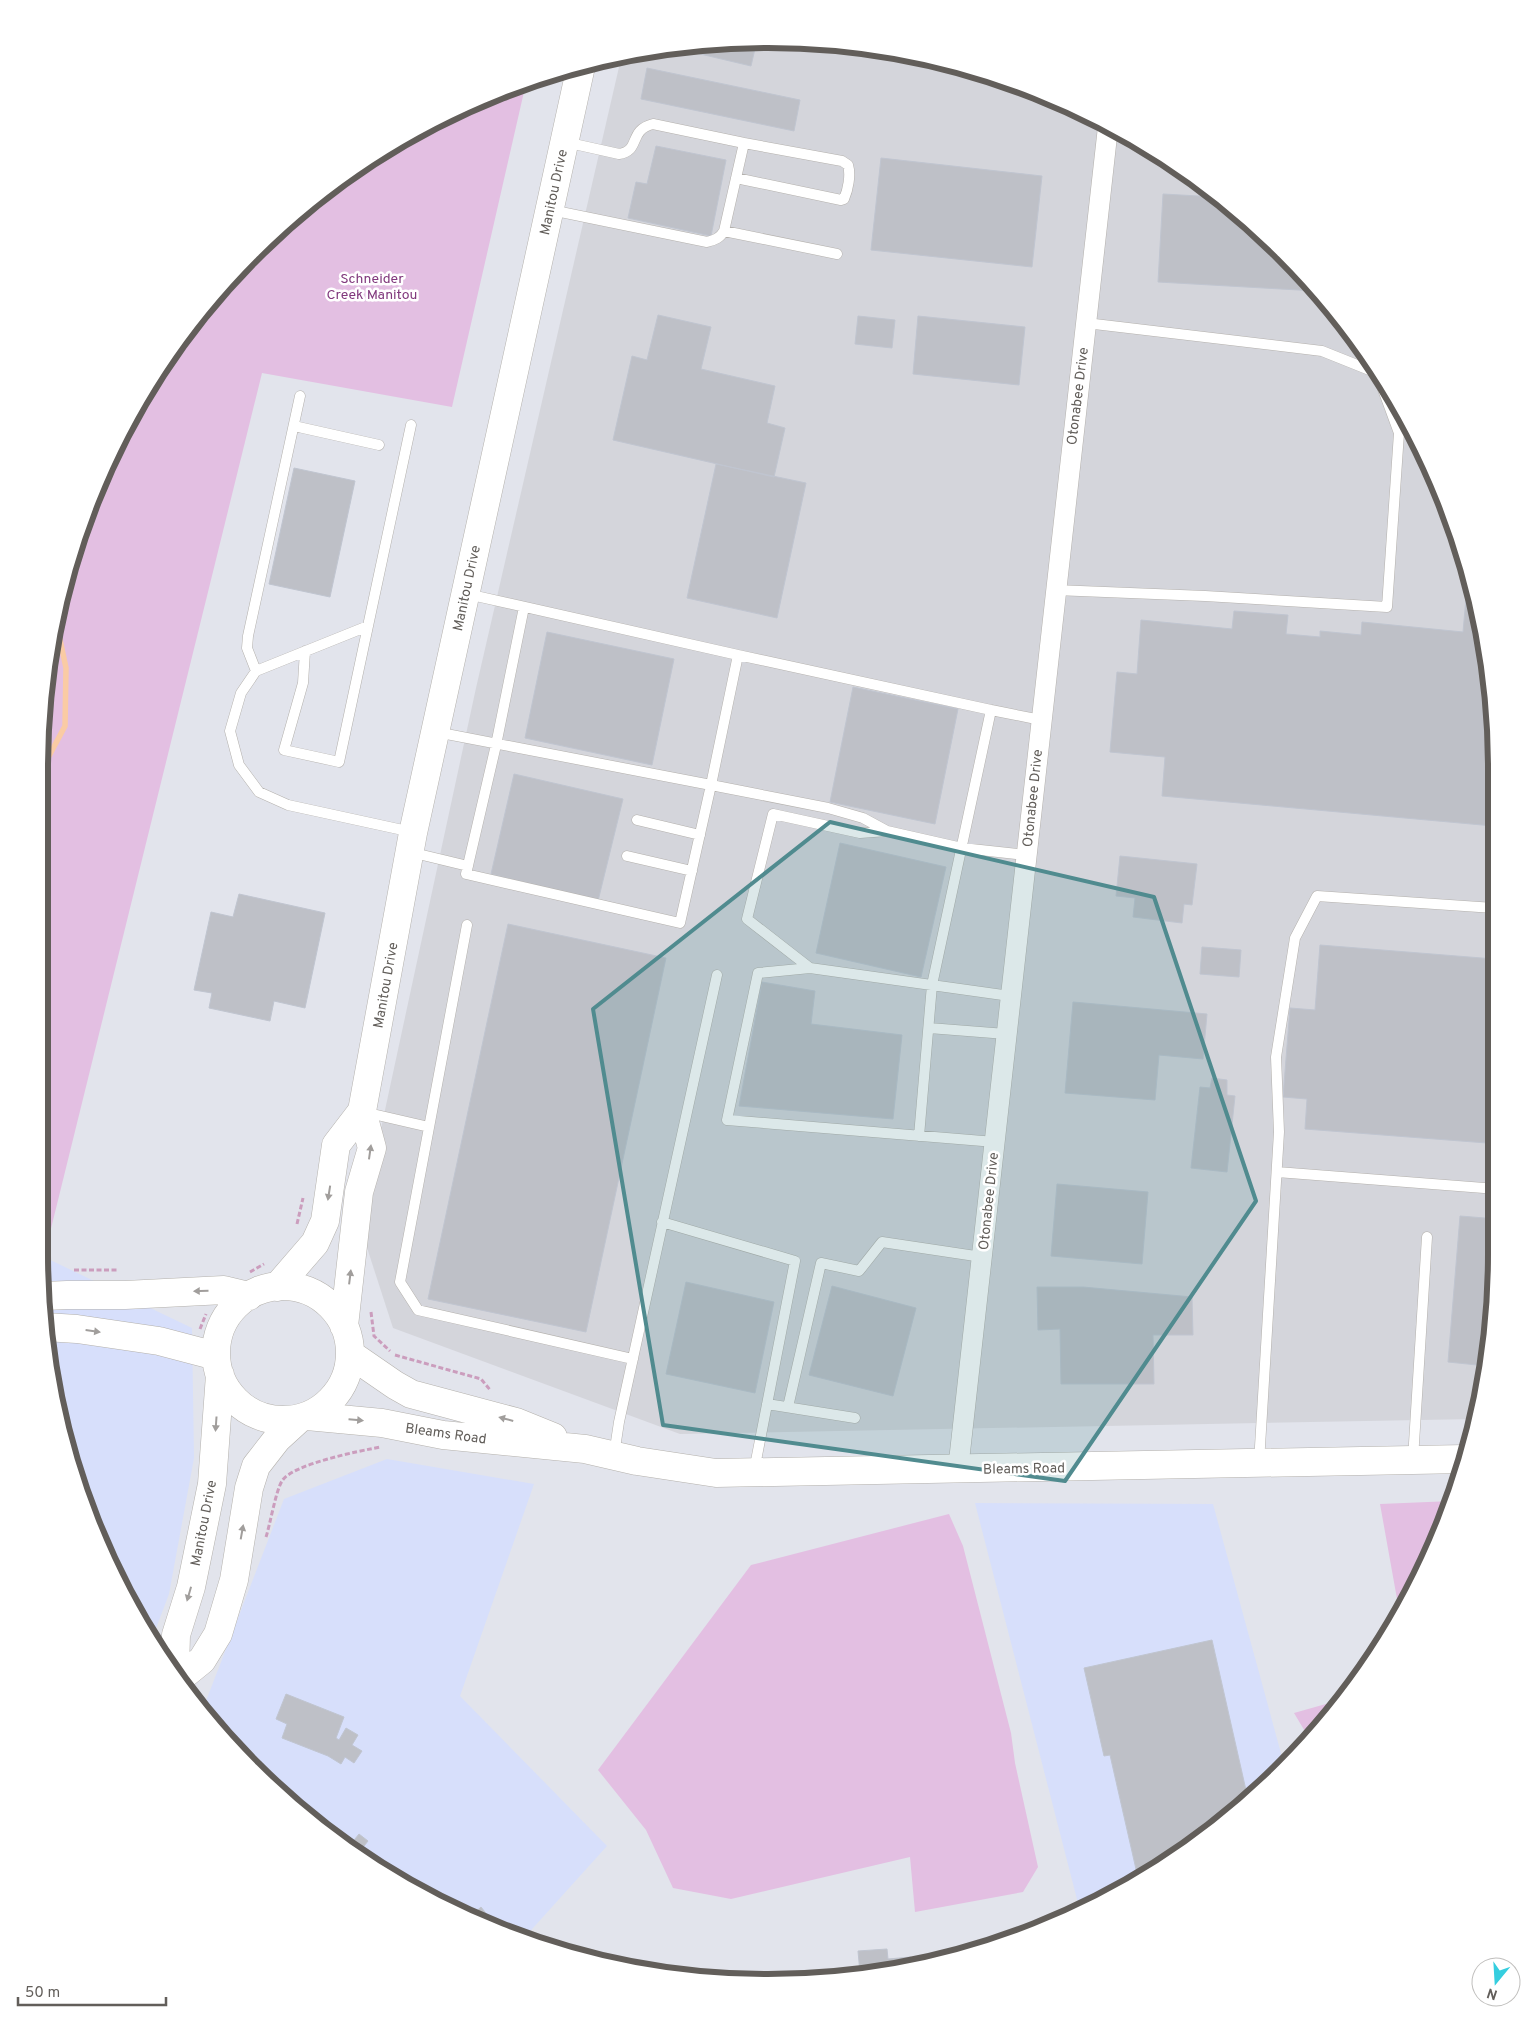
<svg xmlns="http://www.w3.org/2000/svg" width="1536" height="2022" font-family="Overpass,sans-serif">
	<style>
		.commercial { fill: #d7dffb }
		.industrial { fill: #d4d5db }
		.green { fill: #e3bfe2 }
		.lines { fill: none; stroke-linecap: round; stroke-linejoin: round }
		.stream { stroke: #facba4; stroke-width: 5.5 }
		.building { fill: #bec0c7; stroke: #c0c5d0 }
		.service-casing { stroke: #b4b1ad; stroke-width: 11 }
		.minor-casing { stroke: #b4b1ad; stroke-width: 21 }
		.secondary-casing { stroke: #b4b1ac; stroke-width: 29 }
		.path { stroke: #cb9dbd; stroke-width: 3; stroke-dasharray: 5 2.5; stroke-linecap: butt }
		.service { stroke: #fff; stroke-width: 10 }
		.minor { stroke: #fff; stroke-width: 20 }
		.secondary { stroke: #fff; stroke-width: 28 }
		.oneway { fill: #a19e9c }
		.marked { fill: #508b8f; fill-opacity: 0.2; stroke: #508b8f; stroke-width: 4; stroke-linejoin: round }
		.labels { text-anchor: middle; stroke-width: 5; stroke-linejoin: round; paint-order: stroke }
		.street-label { font-size: 14px; fill: #625e5a; stroke: #fff }
		.park-label { font-size: 14px; fill: #81397d; stroke: #fff }
		.rim { fill: none; stroke: #625e5a; stroke-width: 6 }
	</style>
	<rect width="100%" height="100%" fill="#e2e4ec"/>
	<path class="commercial" d="M44,1257L192,1328L194,1458L169,1594L152,1639L137,1619L64,1443L45,1349Z
		M387,1459L534,1484L460,1696L607,1846L524,1938L489,1928L404,1886L253,1770L204,1706L284,1499Z
		M975,1503L1213,1504L1285,1768L1173,1861L1079,1907Z"/>
	<path class="industrial" d="M768,39L911,53L1047,94L1173,162L1284,253L1375,363L1458,533L1491,673L1497,1254L1491,1349L1475,1419L680,1434L393,1328L360,1226L476,688L622,54Z"/>
	<path class="green" d="M526,83L452,407L262,373L44,1257L40,721L64,579L114,445L189,324L287,220L363,161L489,94Z
		M1452,1501L1399,1610L1380,1504Z
		M949,1514L963,1546L1011,1733L1015,1763L1038,1867L1023,1892L915,1912L910,1857L731,1899L673,1888L646,1830L598,1770L751,1565Z
		M1340,1700L1309,1738L1294,1713Z"/>
	<g class="lines">
		<path class="stream" d="M70,562L89,527L88,515
			M41,771L65,726L66,668L58,630V612"/>
	</g>
	<path class="building" d="M757,40L751,66L675,48Z
		M647,68L800,100L794,131L641,99Z
		M656,146L726,160L711,236L628,218L636,182L647,184Z
		M881,158L1042,176L1032,267L871,250Z
		M1163,194L1216,197L1284,253L1316,291L1158,282Z
		M658,315L711,327L701,369L775,386L767,423L785,428L774,477L613,440L632,356L647,360Z
		M858,316L895,320L892,348L855,344Z
		M918,316L1025,327L1019,385L913,374Z
		M716,464L806,483L777,618L687,598Z
		M294,468L355,481L330,597L269,584Z
		M1468,576L1491,673L1493,826L1162,796L1165,757L1110,752L1117,672L1137,674L1141,620L1232,629L1234,611L1288,615L1286,634L1320,637V631L1361,635L1362,622L1463,632Z
		M547,632L674,659L652,765L525,738Z
		M853,687L958,709L935,824L830,802Z
		M514,774L623,799L598,901L491,874Z
		M840,843L946,867L921,977L816,953Z
		M1120,856L1197,864L1192,905L1184,904L1182,923L1133,917L1135,898L1116,896Z
		M239,894L325,913L305,1008L274,1001L270,1021L209,1008L212,993L194,990L211,912L233,917Z
		M508,924L666,958L586,1332L428,1299Z
		M1320,945L1494,959L1495,1048L1487,1143L1305,1129L1307,1099L1283,1097L1290,1008L1315,1010Z
		M1202,947L1241,950L1239,977L1200,974Z
		M762,982L815,991L811,1024L902,1035L893,1119L739,1106Z
		M1073,1002L1207,1014L1203,1059L1159,1055L1155,1100L1065,1093Z
		M1212,1078L1227,1080V1095L1235,1096L1227,1172L1191,1168L1200,1087L1210,1088Z
		M1057,1184L1148,1192L1142,1264L1051,1256Z
		M1460,1216L1497,1219V1254L1491,1349L1487,1366L1448,1362Z
		M686,1282L774,1302L755,1393L666,1374Z
		M832,1286L916,1308L893,1396L809,1375Z
		M1037,1287H1083L1192,1297L1193,1335H1153L1154,1384H1061L1060,1329L1038,1330Z
		M1212,1640L1248,1799L1173,1861L1138,1878L1110,1755L1104,1756L1084,1668Z
		M286,1694L344,1717L336,1738L339,1740L346,1728L358,1735L352,1745L362,1751L354,1763L345,1757L341,1764L328,1756L282,1738L287,1724L276,1719Z
		M359,1834L368,1841L360,1851L351,1844Z
		M481,1907L492,1921L486,1926L469,1918Z
		M887,1949L888,1959L911,1957L912,1963L860,1973L858,1951Z"/>
	<g class="lines">
		<defs>
			<path id="service" d="M736,178L841,200L844,199C848,190 851,175 848,165L842,161L744,143
				M551,210L707,242C715,240 720,238 724,231L744,143L653,124C628,130 641,151 619,154L565,142
				M724,231L837,254
				M411,425L368,626L256,671L241,693L230,731L239,765L259,792L288,805L412,832
				M294,426L379,445
				M1055,590L1205,596L1387,607L1399,433L1377,373L1322,351L1086,323
				M524,607L496,745L466,874L680,923L711,785L828,808L863,818L887,831
				M305,651L303,683L284,750L339,762L368,626
				M738,655L991,710L932,985L919,1136
				M256,671L247,648L248,636L300,396
				M991,710L1041,720
				M436,732L711,785L738,655L467,594
				M637,820L700,835
				M410,852L468,866
				M627,856L692,871
				M467,925L400,1282L418,1310L633,1359
				M810,968L758,973L727,1120L995,1142
				M1010,996L810,968L747,919L773,814L860,833L887,831L962,848L1026,855
				M929,1028L1006,1034
				M364,1112L429,1127
				M1277,1172L1497,1189
				M662,1222L795,1261L754,1471
				M767,1404L855,1418
				M788,1407L821,1263L859,1271L882,1242L982,1257
				M614,1455L619,1422L717,975
				M1413,1459L1427,1237
				M1259,1463L1279,1132L1276,1057L1295,938L1317,896L1494,908"/>
			<path id="minor" d="M958,1470L1108,127"/>
			<path id="secondary" d="M216 1353a67 67 0 1 1 134 0a67 67 0 1 1-134 0Z
				M277,1287L315,1243L325,1221L336,1145L362,1111
				M45,1296L67,1295H125L224,1290L249,1296
				M344,1326L359,1192L372,1148L362,1111L413,833L581,66
				M45,1327L77,1329L159,1341L216,1356
				M350,1354L395,1385L411,1394L516,1422L553,1437
				M307,1416L382,1423L443,1435L585,1449L637,1461L716,1473L1465,1459
				M175,1669L176,1635L191,1587L212,1484L220,1375
				M181,1677L202,1660L218,1634L234,1580L249,1488L256,1466L277,1439L300,1418"/>
		</defs>
		<use href="#service" class="service-casing"/>
		<use href="#minor" class="minor-casing"/>
		<use href="#secondary" class="secondary-casing"/>
		<path class="path" d="M297,1224L303,1198
			M74,1270H118
			M250,1272L264,1264
			M371,1312L374,1336L390,1351
			M200,1329L206,1314
			M395,1355L481,1379L491,1391
			M266,1537C270,1525 276,1490 282,1481C292,1464 360,1451 380,1447"/>
		<use href="#service" class="service"/>
		<use href="#minor" class="minor"/>
		<use href="#secondary" class="secondary"/>
	</g>
	<defs><path id="oneway-solid" d="M-6-.8H1V-3.2L6.5 0L1 3.2V.8H-6Z" transform="scale(1.25)"/></defs>
	<g class="oneway">
		<use href="#oneway-solid" transform="translate(370 1152) rotate(-82)"/>
		<use href="#oneway-solid" transform="translate(329 1193) rotate(99)"/>
		<use href="#oneway-solid" transform="translate(350 1277) rotate(-83)"/>
		<use href="#oneway-solid" transform="translate(201 1291) rotate(179)"/>
		<use href="#oneway-solid" transform="translate(93 1331) rotate(8)"/>
		<use href="#oneway-solid" transform="translate(506 1419) rotate(-165)"/>
		<use href="#oneway-solid" transform="translate(356 1420) rotate(5)"/>
		<use href="#oneway-solid" transform="translate(216 1424) rotate(94)"/>
		<use href="#oneway-solid" transform="translate(242 1532) rotate(-80)"/>
		<use href="#oneway-solid" transform="translate(189 1594) rotate(106)"/>
	</g>
	<path class="marked" d="M830,822L1154,897L1256,1201L1065,1481L663,1425L593,1009Z"/>
	<g class="labels">
		<g class="street-label">
			<text transform="translate(553 192) rotate(-78)" y="5">Manitou Drive</text>
			<text transform="translate(1077 396) rotate(-83)" y="5">Otonabee Drive</text>
			<text transform="translate(466 588) rotate(-78)" y="5">Manitou Drive</text>
			<text transform="translate(1032 798) rotate(-84)" y="5">Otonabee Drive</text>
			<text transform="translate(385 985) rotate(-80)" y="5">Manitou Drive</text>
			<text transform="translate(988 1201) rotate(-84)" y="5">Otonabee Drive</text>
			<text transform="translate(446 1433) rotate(8)" y="5">Bleams Road</text>
			<text transform="translate(1024 1468) rotate(-1)" y="5">Bleams Road</text>
			<text transform="translate(203 1523) rotate(-79)" y="5">Manitou Drive</text>
		</g>
		<g class="park-label">
			<text x="372" y="283">Schneider<tspan x="372" dy="16">Creek Manitou</tspan></text>
		</g>
	</g>
	<path d="M0 0H1536V2022H0ZM768 48H768A720 720 0 0 1 1488 768V1254A720 720 0 0 1 768 1974H768A720 720 0 0 1 48 1254V768A720 720 0 0 1 768 48Z" fill="#fff" fill-rule="evenodd"/>
	<path class="rim" d="M768 48H768A720 720 0 0 1 1488 768V1254A720 720 0 0 1 768 1974H768A720 720 0 0 1 48 1254V768A720 720 0 0 1 768 48Z"/>
	<g transform="translate(1496 1982) rotate(198)"><circle r="24" fill="#ffffff" stroke="#c0bfbd"/>
	<path d="M0-4L9 19L0 12L-9 19Z" fill="#35cedf"/>
	<text y="-8" font-size="14" font-weight="bold" text-anchor="middle" fill="#625e5a">N</text>
	</g>
	<path d="M18 1997v8h148v-8" fill="none" stroke="#625e5a" stroke-width="2.5"/>
	<text x="25" y="1997" font-size="15" fill="#625e5a" stroke="#ffffff" stroke-width="4" paint-order="stroke">50 m</text>
</svg>
